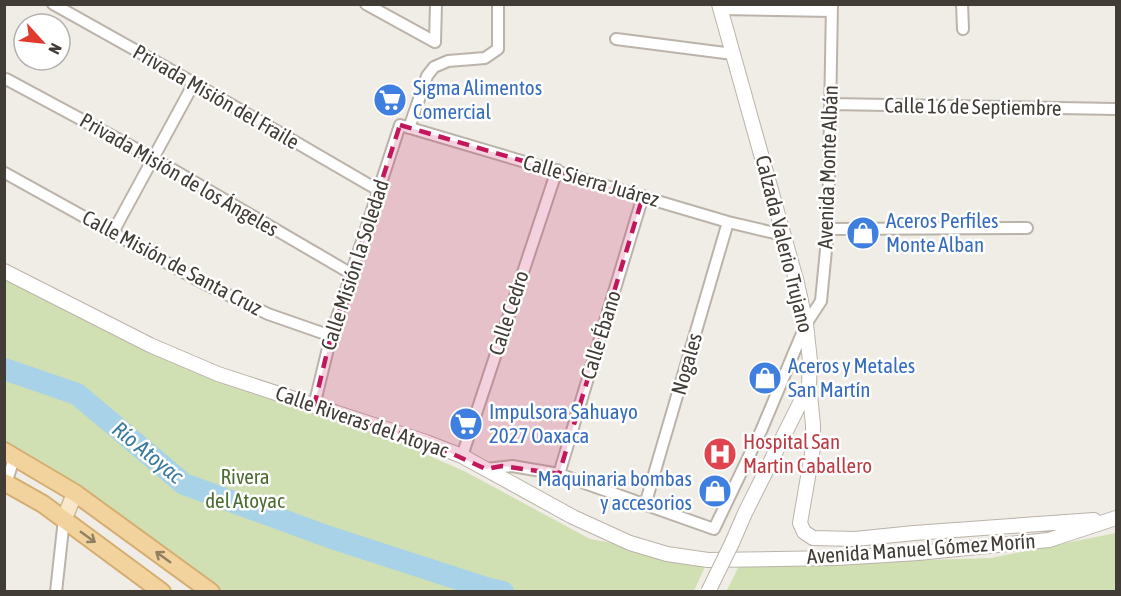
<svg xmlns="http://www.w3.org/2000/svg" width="1121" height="596" font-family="'Asap Condensed',sans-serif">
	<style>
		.park { fill: #d0e0b3 }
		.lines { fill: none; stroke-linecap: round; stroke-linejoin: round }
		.river { stroke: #a8d2e7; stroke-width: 22 }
		.minor-casing { stroke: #bbb3a9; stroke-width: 14 }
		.tertiary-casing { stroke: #bbb3a9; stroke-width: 16 }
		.secondary-casing { stroke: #cbba9a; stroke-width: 18 }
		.primary-casing { stroke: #d4ae70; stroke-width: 20 }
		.minor { stroke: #fff; stroke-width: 10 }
		.tertiary { stroke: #fff; stroke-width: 14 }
		.secondary { stroke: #f8e8c9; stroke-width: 15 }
		.primary { stroke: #f2d39d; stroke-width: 16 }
		.tertiary-bridge-casing { stroke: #bbb3a9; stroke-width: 16; stroke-linecap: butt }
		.tertiary-bridge { stroke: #fff; stroke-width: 14 }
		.oneway { stroke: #918064 }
		.marked { fill: #c2185b; fill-opacity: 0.2; stroke: #c2185b; stroke-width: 4.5; stroke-dasharray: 12 8; stroke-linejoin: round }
		.labels { text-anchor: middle; stroke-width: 5; stroke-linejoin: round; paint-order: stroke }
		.shop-label { font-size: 21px; fill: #366cbe; stroke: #fff; text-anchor: start }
		.street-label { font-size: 21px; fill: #423c36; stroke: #fff }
		.health-label { font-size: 21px; fill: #be3a42; stroke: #fff; text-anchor: start }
		.park-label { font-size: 21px; fill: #4c6d31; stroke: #fff }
		.water-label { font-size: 22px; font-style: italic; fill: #3a7a9a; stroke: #fff }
	</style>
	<rect width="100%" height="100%" fill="#f0ece6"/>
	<path class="park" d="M4,274L150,345L316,406L466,472L590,539L708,560L694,591H211L5,451Z
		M1116,533V591L726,592L739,566L991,558Z"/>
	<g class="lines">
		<path class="river" d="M4,369L77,394L184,484L329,537L489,589L503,592"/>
		<defs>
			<path id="minor" d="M53,4L194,83L378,190
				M366,4L435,42L436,4
				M962,4L963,29
				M720,9L832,11
				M616,39L733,54
				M6,79L153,158L350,273
				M830,104L1116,109
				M409,128L427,76L434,67L448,61L485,58L498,49V4
				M5,173L205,284L268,314L331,336
				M828,229L1027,228
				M112,234L194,83
				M314,406L331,336L400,125L728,222L783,235
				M462,456L557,170
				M486,469L512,466L559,474L714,529L761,431L806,324L821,301L828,229L832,4
				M559,474L643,196
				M5,487L15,455
				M645,505L728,222
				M56,592L64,519"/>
			<path id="tertiary" d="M719,4L797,283L806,324L810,361L809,385L745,513L732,543
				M4,271L150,345L218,374L426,442L462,456L573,517L630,543L667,554L708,560L837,558L918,553L1049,540L1116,518
				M809,385L813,425V448L800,523L804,532L813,538L855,539L914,533L1094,520"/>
			<path id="secondary" d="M64,519L75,493"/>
			<path id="primary" d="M4,451L75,493L211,592
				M4,482L43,504L162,592"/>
		</defs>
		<use href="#minor" class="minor-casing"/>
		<use href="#tertiary" class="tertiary-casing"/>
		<use href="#secondary" class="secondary-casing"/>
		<use href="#primary" class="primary-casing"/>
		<use href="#minor" class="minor"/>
		<use href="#tertiary" class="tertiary"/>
		<use href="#secondary" class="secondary"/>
		<use href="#primary" class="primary"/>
		<defs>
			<path id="tertiary-bridge" d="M708,592L732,543"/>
		</defs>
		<use href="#tertiary-bridge" class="tertiary-bridge-casing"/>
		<use href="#tertiary-bridge" class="tertiary-bridge"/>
	</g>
	<defs><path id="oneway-shaft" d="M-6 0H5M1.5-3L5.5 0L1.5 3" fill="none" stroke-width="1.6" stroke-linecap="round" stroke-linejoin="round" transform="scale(1.5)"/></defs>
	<g class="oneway">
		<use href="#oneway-shaft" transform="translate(88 537) rotate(36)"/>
		<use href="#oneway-shaft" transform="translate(163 557) rotate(-144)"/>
	</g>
	<path class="marked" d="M400,125L643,196L559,474L502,466L486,469L426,442L314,406L331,336Z"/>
	<defs>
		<symbol id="supermarket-disc" viewBox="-11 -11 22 22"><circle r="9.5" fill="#3f7fe0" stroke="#fff"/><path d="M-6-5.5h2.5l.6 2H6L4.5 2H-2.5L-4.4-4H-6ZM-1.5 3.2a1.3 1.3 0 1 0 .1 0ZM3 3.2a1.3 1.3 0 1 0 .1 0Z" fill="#fff"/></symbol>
		<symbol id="shop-disc" viewBox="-11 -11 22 22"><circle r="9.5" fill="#3f7fe0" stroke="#fff"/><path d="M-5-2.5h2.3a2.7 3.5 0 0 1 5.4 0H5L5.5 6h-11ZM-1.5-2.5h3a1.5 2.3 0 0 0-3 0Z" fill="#fff"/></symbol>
		<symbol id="hospital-disc" viewBox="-11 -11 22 22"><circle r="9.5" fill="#e0444e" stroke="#fff"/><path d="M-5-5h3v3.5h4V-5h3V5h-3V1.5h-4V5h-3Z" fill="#fff"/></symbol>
	</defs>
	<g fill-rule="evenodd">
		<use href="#supermarket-disc" x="371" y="81" width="38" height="38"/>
		<use href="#shop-disc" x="844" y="214" width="38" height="38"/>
		<use href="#shop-disc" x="746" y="359" width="38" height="38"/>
		<use href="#supermarket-disc" x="447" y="405" width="38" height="38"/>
		<use href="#hospital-disc" x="701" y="435" width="38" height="38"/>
		<use href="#shop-disc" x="696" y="472" width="38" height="38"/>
	</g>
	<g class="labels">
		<g class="shop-label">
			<text x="413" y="95">Sigma Alimentos<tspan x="413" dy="24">Comercial</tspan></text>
			<text x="886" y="228">Aceros Perfiles<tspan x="886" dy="24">Monte Alban</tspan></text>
			<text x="788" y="373">Aceros y Metales<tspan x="788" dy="24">San Martín</tspan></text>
			<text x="489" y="419">Impulsora Sahuayo<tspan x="489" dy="24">2027 Oaxaca</tspan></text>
			<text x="692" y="486" text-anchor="end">Maquinaria bombas<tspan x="692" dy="24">y accesorios</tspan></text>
		</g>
		<g class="street-label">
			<text transform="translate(216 97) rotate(30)" y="7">Privada Misión del Fraile</text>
			<text transform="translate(973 107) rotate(1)" y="7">Calle 16 de Septiembre</text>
			<text transform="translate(828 167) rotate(-88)" y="7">Avenida Monte Albán</text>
			<text transform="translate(179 175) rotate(30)" y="7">Privada Misión de los Ángeles</text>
			<text transform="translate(591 181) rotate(16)" y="7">Calle Sierra Juárez</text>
			<text transform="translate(784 244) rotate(76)" y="7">Calzada Valerio Trujano</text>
			<text transform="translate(172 263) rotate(28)" y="7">Calle Misión de Santa Cruz</text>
			<text transform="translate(355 265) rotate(-72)" y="7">Calle Misión la Soledad</text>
			<text transform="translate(509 313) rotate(-72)" y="7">Calle Cedro</text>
			<text transform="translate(601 335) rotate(-73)" y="7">Calle Ébano</text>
			<text transform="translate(687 364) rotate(-74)" y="7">Nogales</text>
			<text transform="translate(362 422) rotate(19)" y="7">Calle Riveras del Atoyac</text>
			<text transform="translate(921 549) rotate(-4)" y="7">Avenida Manuel Gómez Morín</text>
		</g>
		<g class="health-label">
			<text x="743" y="449">Hospital San<tspan x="743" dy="24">Martin Caballero</tspan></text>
		</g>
		<g class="park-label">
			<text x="245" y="484">Rivera<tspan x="245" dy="24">del Atoyac</tspan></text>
		</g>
		<g class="water-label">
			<text transform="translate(148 452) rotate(39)" y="8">Río Atoyac</text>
		</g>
	</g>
	<rect width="1121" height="596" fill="none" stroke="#423c36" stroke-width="12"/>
	<g transform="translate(42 42) rotate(117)"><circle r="28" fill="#ffffff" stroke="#b3b1af" stroke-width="1.5"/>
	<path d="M0-4.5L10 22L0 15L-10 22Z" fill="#e03a2d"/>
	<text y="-9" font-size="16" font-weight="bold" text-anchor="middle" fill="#423c36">N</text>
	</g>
</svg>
